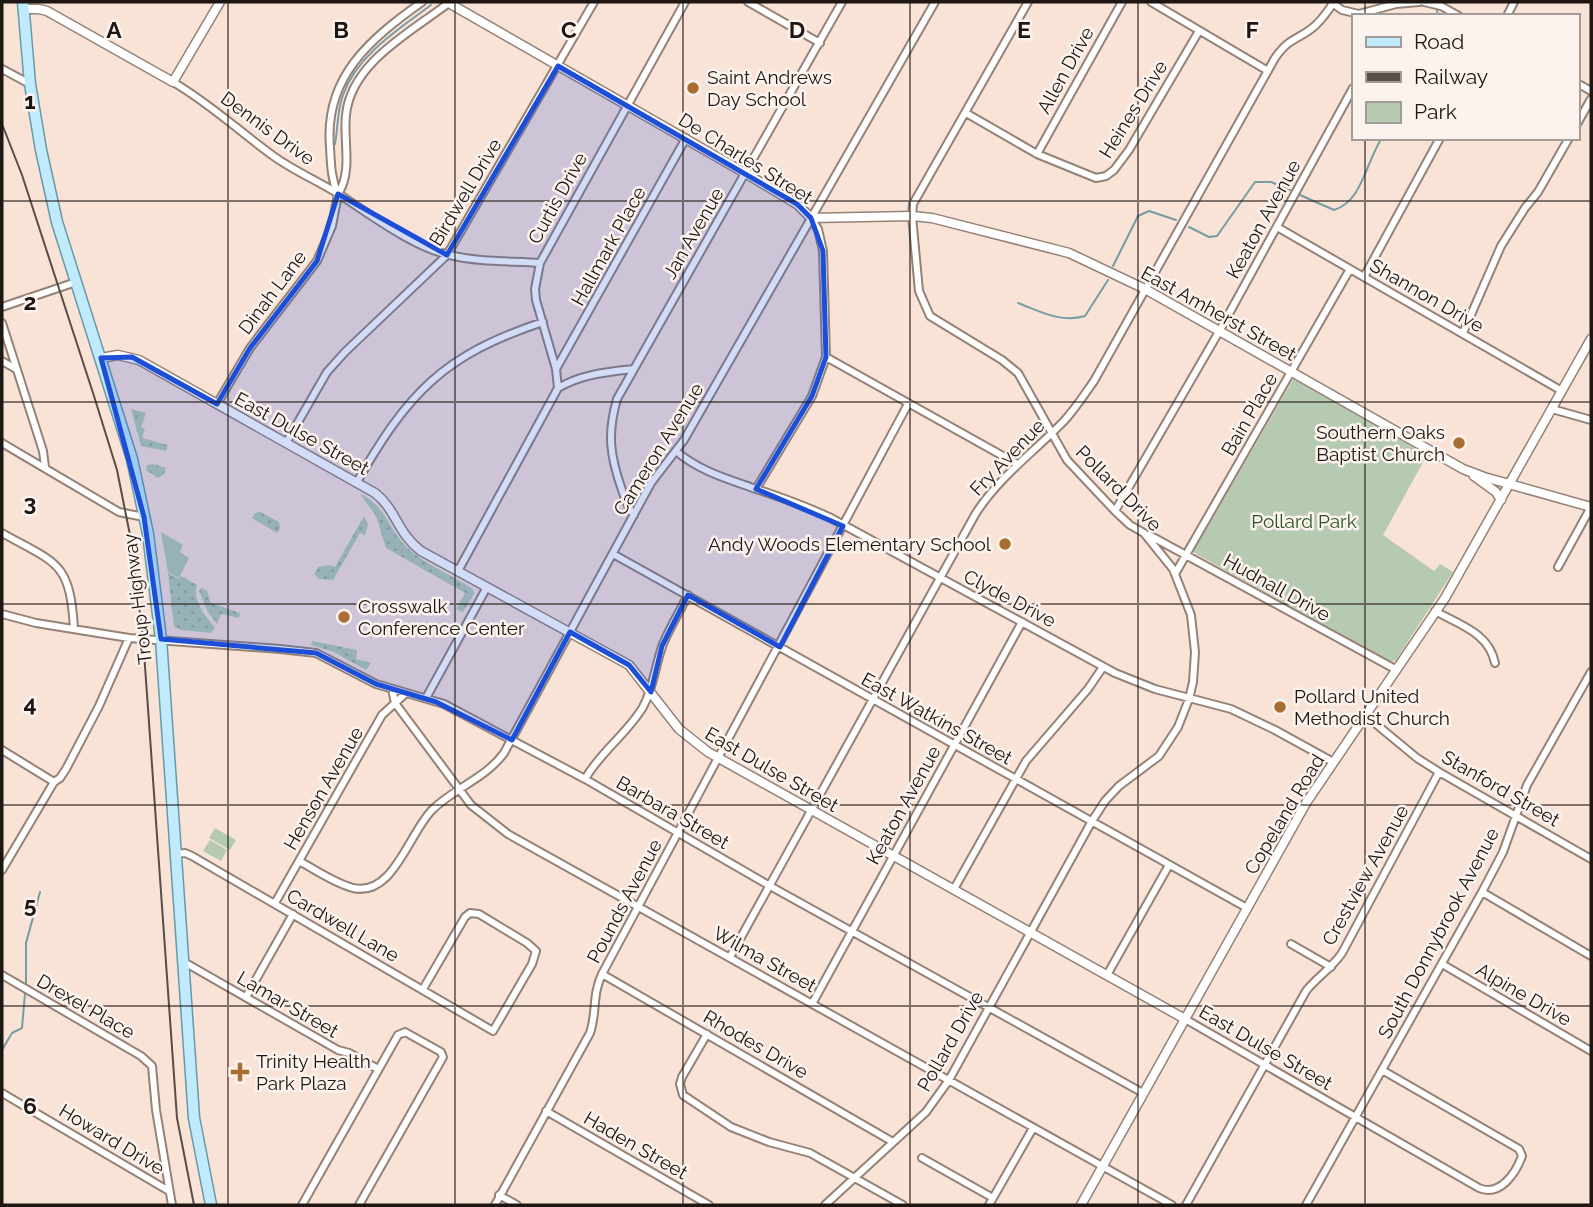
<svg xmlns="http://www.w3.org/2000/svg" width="1593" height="1207" font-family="Raleway,sans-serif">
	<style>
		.grass { fill: url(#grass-dots) }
		.green { fill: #b5cab0 }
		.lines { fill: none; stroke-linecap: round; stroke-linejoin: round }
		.stream { stroke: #769ca4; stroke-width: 2 }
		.minor-casing { stroke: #958277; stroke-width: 10 }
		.tertiary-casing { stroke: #958277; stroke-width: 11 }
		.primary-casing { stroke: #6b98a9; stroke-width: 13 }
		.minor { stroke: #fff; stroke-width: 6 }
		.tertiary { stroke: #fff; stroke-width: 8 }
		.primary { stroke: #bfebfc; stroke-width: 10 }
		.rail { stroke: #584d47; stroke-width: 2 }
		.marked { fill: #1d4ed8; fill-opacity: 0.2; stroke: #1d4ed8; stroke-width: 5; stroke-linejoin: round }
		.grid { fill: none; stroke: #1d1612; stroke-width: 2; stroke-opacity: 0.55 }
		.poi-dot { fill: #ab6e32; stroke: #fcf3ef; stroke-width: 2.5 }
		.labels { text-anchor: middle; stroke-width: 5; stroke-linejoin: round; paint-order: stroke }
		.street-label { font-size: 19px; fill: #1d1612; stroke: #fcf3ef }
		.poi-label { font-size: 19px; fill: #1d1612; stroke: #fcf3ef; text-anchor: start }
		.park-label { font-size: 19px; fill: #2b5320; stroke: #fcf3ef }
		.grid-label { font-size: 23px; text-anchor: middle; font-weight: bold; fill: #1d1612; stroke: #fcf3ef; stroke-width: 5; stroke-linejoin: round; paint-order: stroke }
	</style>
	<defs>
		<pattern id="grass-dots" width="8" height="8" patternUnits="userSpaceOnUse" patternTransform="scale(1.75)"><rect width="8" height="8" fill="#b5cab0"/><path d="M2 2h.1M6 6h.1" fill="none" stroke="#9bad96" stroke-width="1.8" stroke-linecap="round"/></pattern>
	</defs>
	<rect width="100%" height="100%" fill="#f9e3d7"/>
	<path class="grass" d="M131,409L146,413L141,427L145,429L142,438L168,445L166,451L141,446Z
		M153,464L166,468L164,474L158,478L146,470L147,465Z
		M360,494C388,506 388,533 411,551C429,566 453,576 473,589L474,594L463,612L456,609L465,593L386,548L376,516Z
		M260,512L279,522L280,528L277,533L252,518L255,513Z
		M364,516L368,525L365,535L360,533L333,580L319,579L314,574L318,567L330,565L335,567Z
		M168,573L179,579L181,576L197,585C192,599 205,617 215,627L211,633L181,630L174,627Z
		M201,588L207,591L211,603L240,613L239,618L221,614L217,624L208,612L199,591Z
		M312,641L357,650L356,659L371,663L366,670L334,652L311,645Z"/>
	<path class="green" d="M1294,378L1427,455L1383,535L1434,571L1440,564L1453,572L1396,660L1390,662L1193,552Z
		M161,532L183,545L180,552L189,558L179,578L168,572Z
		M215,828L236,840L230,850L209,838Z
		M210,840L227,850L221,861L203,851Z"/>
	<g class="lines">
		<path class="stream" d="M1437,10L1438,16
			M335,144C338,128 337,111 343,95C357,55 399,29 431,5
			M1300,195L1334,210C1363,201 1366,161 1382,138
			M1189,227L1209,237L1217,236L1255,182H1271L1290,190
			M1113,266L1138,216L1149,211L1176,220
			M1018,303C1041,312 1061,323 1085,316L1108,280
			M26,984V943L40,892
			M2,1050L12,1033L22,1028L25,993"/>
		<defs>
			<path id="minor" d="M422,2C370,39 324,77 330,147C331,164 331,179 338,194C353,171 343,141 346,115C351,62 413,31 450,2
				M748,2L820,43
				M1151,2L1268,71
				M1331,2L1342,10L1359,14L1396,4L1419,2
				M1424,2L1441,6L1459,16
				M1507,16L1514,2
				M2,69L30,84
				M173,82C209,103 239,131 272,155C292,170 316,180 337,193C368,213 413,247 449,255C478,262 510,261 540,263
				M1577,83L1591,91
				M966,113L1037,154L1096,178L1106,176L1114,170L1129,150L1199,31
				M1577,124L1591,99
				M1037,154L1122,2
				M1277,227L1562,391
				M1364,277L1440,138
				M2,307L76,282
				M2,323L43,451L45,467
				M1463,333L1501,246L1525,208L1538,192L1569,138
				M826,357L1017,464
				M2,361L16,369
				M556,369L686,138
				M558,388C582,374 607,372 634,369
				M217,404L250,348L317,261L332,226L338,194
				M1552,409L1591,420
				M2,443L119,512L144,517
				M286,443L327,372L345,352L447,255L594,2
				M676,451C699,471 728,479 756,489C781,497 805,506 829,517L1115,673L1155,689L1231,709L1275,730L1333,762
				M357,482C408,393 443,355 543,322
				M756,489L812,396L826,357L823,251L818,229L811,218
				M1115,511L1220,330L1353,88
				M634,515C628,508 625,499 622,490C610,456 607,434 617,399L842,2
				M2,533C57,564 70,561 74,629
				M1149,535L1395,669
				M613,554L1247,908
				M1558,567L1591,507
				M458,571L558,388L556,369L536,300L535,289L540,263L685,2
				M1175,574L1350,269
				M1435,611C1460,625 1489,633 1495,663
				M2,614L36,623L129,638L280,649L316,653L376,684L444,704L585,779L770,886L1143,1093
				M392,689L395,703L471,805L508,834L1172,1205
				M426,698L487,587
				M1365,715L1417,758L1439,772L1591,859
				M2,750L54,782
				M585,779C601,751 627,734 643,707C654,687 655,665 663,644C670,627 680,611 688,595
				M175,854L185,853L192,856L493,1031L532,964L536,951L527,943L479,914L470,913L465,917L423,989
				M299,861C316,870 334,883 353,888C393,897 408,835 432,810C454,788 485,779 504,753L651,483L684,440L935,2
				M2,870L54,782L60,778L66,769L99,706L129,638
				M954,889L1026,761L1088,689L1103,667
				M1482,892L1591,956
				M275,903L382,715L406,693
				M1291,944L1331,967
				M730,957L976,513C1000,476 1034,452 1064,421C1075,409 1084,395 1094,381L1275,58C1288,39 1295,41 1311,29C1321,22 1327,12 1334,2
				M184,962L338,1050L349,1053L378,1069
				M1442,964L1591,1051
				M602,974L893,1142
				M2,975L141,1056L152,1066L156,1110L172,1205
				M1107,975L1169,865
				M246,997L293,914
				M812,1004L1022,622
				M1185,1019L1479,1188C1500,1197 1516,1173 1522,1156L1519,1149L1382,1070
				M707,1034L682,1077L680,1084L683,1095L731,1127L769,1142L810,1153L903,1205
				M2,1093L169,1191
				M546,1111L709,1205
				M922,1158L993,1198
				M499,1195L517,1205
				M302,1205L398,1035L405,1032L441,1052L443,1057L359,1205
				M495,1205L590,1033C597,1012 592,995 602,974L908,404
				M825,1205L926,1112L949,1080L1092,821L1105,801L1119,786L1159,756L1178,727L1189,699L1193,682L1195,652L1191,615L1173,569L1144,533L1130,525L1115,511L1067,460L1018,373L1002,360L930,316L919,291L912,216L913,204L1028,2
				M989,1205L1033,1128
				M1186,1205L1306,991C1317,977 1332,968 1342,953L1439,772
				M1306,1205L1482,892L1503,852L1527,785L1591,672"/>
			<path id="tertiary" d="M447,2L745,173L797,204L811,218L912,216L932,218L1069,253L1145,289L1463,469L1484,477L1591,507
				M23,9H39L47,11L173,82L220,2
				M101,358L118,355L139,360L375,493C396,509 397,533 421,551L629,665L679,729L708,752L1185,1019
				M1474,476L1496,492L1501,500
				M1081,1205L1306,803L1445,598L1591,339"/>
			<path id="primary" d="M23,2L30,84L41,150L57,222L132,459L148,534L161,639L194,1118L211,1205"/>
		</defs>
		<use href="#minor" class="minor-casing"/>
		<use href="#tertiary" class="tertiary-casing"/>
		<use href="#primary" class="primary-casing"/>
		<use href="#minor" class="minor"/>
		<use href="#tertiary" class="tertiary"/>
		<use href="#primary" class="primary"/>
		<path class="rail" d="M2,124L22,175L94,396L117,470L131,540L143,638L177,1118L194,1205"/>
	</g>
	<path class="marked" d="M558,66L797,204L811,218L823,251L826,357L812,396L756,489L843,526L780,647L688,595L662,646L651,692L629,665L570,632L512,740L436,702L376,684L316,653L161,639L144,517L101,358L132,357L217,404L250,348L317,261L338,194L447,255Z"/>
	<path class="grid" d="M228,2V1205M455,2V1205M683,2V1205M910,2V1205M1138,2V1205M1365,2V16M1365,138V1205M2,201H1591M2,402H1591M2,604H1591M2,805H1591M2,1006H1591"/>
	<g class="poi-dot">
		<circle cx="693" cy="88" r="7"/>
		<circle cx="1459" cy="443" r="7"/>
		<circle cx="1005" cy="544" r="7"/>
		<circle cx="344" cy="617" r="7"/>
		<circle cx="1280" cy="707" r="7"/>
		<path d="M236.5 1061.5h7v7h7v7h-7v7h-7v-7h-7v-7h7z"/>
	</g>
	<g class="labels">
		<g class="street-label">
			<text transform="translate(1065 70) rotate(-61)" y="7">Allen Drive</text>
			<text transform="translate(1133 109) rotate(-58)" y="7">Heines Drive</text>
			<text transform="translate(268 128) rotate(36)" y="7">Dennis Drive</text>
			<text transform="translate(746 158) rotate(32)" y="7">De Charles Street</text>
			<text transform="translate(465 192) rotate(-59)" y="7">Birdwell Drive</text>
			<text transform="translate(557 198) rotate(-61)" y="7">Curtis Drive</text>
			<text transform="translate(1263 219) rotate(-61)" y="7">Keaton Avenue</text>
			<text transform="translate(693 233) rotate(-60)" y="7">Jan Avenue</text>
			<text transform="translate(608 246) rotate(-61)" y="7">Hallmark Place</text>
			<text transform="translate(272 292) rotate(-53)" y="7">Dinah Lane</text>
			<text transform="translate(1427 295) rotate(30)" y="7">Shannon Drive</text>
			<text transform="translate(1219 313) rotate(29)" y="7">East Amherst Street</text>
			<text transform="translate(1249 414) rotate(-60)" y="7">Bain Place</text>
			<text transform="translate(302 433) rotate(29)" y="7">East Dulse Street</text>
			<text transform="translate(658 449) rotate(-58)" y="7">Cameron Avenue</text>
			<text transform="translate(1007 457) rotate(-46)" y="7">Fry Avenue</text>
			<text transform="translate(1119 488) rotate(45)" y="7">Pollard Drive</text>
			<text transform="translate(1277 587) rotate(29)" y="7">Hudnall Drive</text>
			<text transform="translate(1010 598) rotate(28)" y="7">Clyde Drive</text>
			<text transform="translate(137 599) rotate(-97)" y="7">Troup Highway</text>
			<text transform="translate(937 718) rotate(29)" y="7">East Watkins Street</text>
			<text transform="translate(772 769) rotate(30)" y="7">East Dulse Street</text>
			<text transform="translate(323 788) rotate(-60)" y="7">Henson Avenue</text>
			<text transform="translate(1501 788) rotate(30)" y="7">Stanford Street</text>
			<text transform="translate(903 805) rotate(-61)" y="7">Keaton Avenue</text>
			<text transform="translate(673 812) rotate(30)" y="7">Barbara Street</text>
			<text transform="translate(1284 814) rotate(-59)" y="7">Copeland Road</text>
			<text transform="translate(1365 875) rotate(-61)" y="7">Crestview Avenue</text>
			<text transform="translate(624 901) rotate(-62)" y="7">Pounds Avenue</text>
			<text transform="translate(343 925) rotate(30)" y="7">Cardwell Lane</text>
			<text transform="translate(1438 933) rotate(-62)" y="7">South Donnybrook Avenue</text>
			<text transform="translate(765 959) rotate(29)" y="7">Wilma Street</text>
			<text transform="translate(1524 994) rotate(30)" y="7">Alpine Drive</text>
			<text transform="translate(288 1004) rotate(30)" y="7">Lamar Street</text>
			<text transform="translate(86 1006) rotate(30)" y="7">Drexel Place</text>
			<text transform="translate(950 1041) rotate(-60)" y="7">Pollard Drive</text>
			<text transform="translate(756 1044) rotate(30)" y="7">Rhodes Drive</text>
			<text transform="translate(1266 1047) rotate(30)" y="7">East Dulse Street</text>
			<text transform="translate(112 1139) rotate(31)" y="7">Howard Drive</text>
			<text transform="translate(636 1145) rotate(30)" y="7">Haden Street</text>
		</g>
		<g class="poi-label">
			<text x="707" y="84">Saint Andrews<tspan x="707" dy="22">Day School</tspan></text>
			<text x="1445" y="439" text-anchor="end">Southern Oaks<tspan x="1445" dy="22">Baptist Church</tspan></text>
			<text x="991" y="551" text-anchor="end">Andy Woods Elementary School</text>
			<text x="358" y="613">Crosswalk<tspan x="358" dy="22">Conference Center</tspan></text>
			<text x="1294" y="703">Pollard United<tspan x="1294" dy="22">Methodist Church</tspan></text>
			<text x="256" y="1068">Trinity Health<tspan x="256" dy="22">Park Plaza</tspan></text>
		</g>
		<g class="park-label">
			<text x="1304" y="528">Pollard Park</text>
		</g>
	</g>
	<g class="grid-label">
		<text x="114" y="38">A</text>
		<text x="341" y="38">B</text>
		<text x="569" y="38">C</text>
		<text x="797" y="38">D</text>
		<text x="1024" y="38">E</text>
		<text x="1252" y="38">F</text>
		<text x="30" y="109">1</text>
		<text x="30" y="310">2</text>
		<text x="30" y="511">3</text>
		<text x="30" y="712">4</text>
		<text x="30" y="913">5</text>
		<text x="30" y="1114">6</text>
	</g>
	<rect width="1593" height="1207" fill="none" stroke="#1d1612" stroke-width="7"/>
	<rect x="1352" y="14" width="228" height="126" fill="#fcf3ef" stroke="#a39b97" stroke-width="2"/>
	<rect x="1366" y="37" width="35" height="10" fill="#bfebfc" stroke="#a39b97" stroke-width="2"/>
	<text x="1414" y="49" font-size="21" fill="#1d1612">Road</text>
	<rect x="1366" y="72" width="35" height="10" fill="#584d47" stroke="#a39b97" stroke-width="2"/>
	<text x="1414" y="84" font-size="21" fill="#1d1612">Railway</text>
	<rect x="1366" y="102" width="35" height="21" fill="#b5cab0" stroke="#a39b97" stroke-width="2"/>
	<text x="1414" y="119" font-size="21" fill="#1d1612">Park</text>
</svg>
